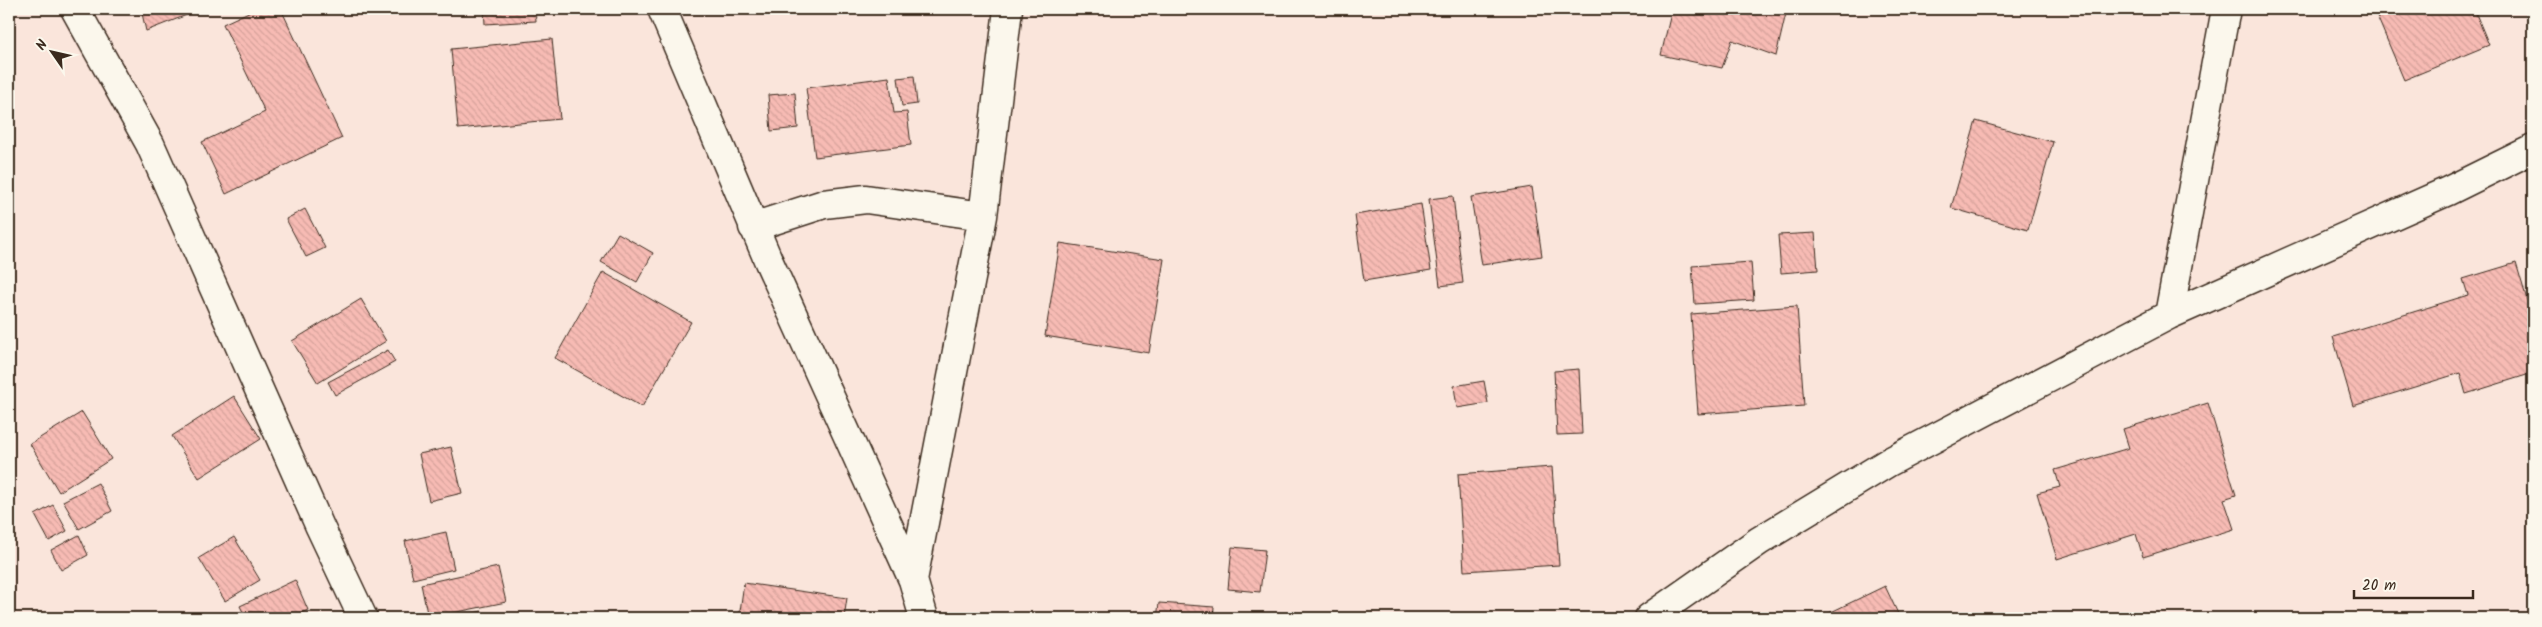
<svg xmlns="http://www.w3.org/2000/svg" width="2542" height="627" font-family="Kalam,sans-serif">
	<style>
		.building { fill: url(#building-back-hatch); stroke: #3b2a1e }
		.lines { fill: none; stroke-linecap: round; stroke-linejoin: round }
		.minor-casing { stroke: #3b2a1e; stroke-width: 31 }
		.minor { stroke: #fbf7ec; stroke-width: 28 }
	</style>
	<defs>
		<pattern id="building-back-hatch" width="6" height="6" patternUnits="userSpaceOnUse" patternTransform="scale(1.25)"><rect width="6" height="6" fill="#f7bbb4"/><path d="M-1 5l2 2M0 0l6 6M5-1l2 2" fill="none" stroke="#d5a19a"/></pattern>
	</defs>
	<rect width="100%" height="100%" fill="#fae5db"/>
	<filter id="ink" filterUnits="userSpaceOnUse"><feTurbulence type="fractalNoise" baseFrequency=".02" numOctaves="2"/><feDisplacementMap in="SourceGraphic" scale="10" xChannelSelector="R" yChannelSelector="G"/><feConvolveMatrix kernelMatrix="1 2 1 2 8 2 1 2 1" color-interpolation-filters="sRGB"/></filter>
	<g filter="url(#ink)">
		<path class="building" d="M141,9H202L146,31Z
			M255,9H281L342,138L226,194L202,142L265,112L223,24Z
			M484,9H535L536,21L485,24Z
			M1672,9H1787L1776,56L1732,40L1722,68L1661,55Z
			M2374,9H2474L2489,45L2404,80Z
			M552,39L560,119L458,129L451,49Z
			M914,76L917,104L902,106L898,78Z
			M889,77L894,113L907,112L911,145L815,157L806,88Z
			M795,93L798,128L771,131L768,95Z
			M1976,121L2053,142L2028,230L1951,208Z
			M1532,187L1542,256L1482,265L1471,197Z
			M1453,196L1463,283L1440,286L1429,199Z
			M1421,204L1431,270L1364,281L1355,215Z
			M305,209L325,248L306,257L286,219Z
			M618,233L653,253L637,282L601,262Z
			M1815,233L1818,270L1781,273L1778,235Z
			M1060,243L1164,259L1149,353L1045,336Z
			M1751,262L1754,300L1695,304L1692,266Z
			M2516,263L2533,320V373L2466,394L2460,373L2353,406L2333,337L2468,295L2463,279Z
			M603,272L691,322L642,407L555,358Z
			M361,299L386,341L318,383L292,341Z
			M1797,306L1804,406L1698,414L1691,314Z
			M388,350L395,362L335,395L328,382Z
			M1579,369L1582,434L1557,435L1554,371Z
			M1484,381L1488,403L1457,408L1454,386Z
			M234,396L261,439L199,478L172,436Z
			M2208,403L2236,495L2224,499L2234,529L2143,557L2136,534L2057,559L2037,493L2060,487L2055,470L2129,448L2123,429Z
			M82,412L111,459L59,492L30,444Z
			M451,447L462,493L429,501L419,454Z
			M1552,467L1559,565L1464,571L1458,474Z
			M98,483L112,511L79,529L63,501Z
			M53,505L67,531L49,541L35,515Z
			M446,532L454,569L413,579L405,541Z
			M79,535L88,555L61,570L51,550Z
			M234,537L260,580L225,601L199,558Z
			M1232,547L1265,550L1260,592L1228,589Z
			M498,567L506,602L428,618L421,584Z
			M295,580L308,610L290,618H246L240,606Z
			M744,583L847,598L844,618H739Z
			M1885,586L1900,618H1829L1827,614Z
			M1159,603L1214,607L1213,618H1157Z
			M482,611L484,618H452Z"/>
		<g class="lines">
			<defs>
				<path id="minor" d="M75,9L150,144L320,527L363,618
					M662,9L769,262L913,580L924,618
					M753,227L824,204L866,199L983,216
					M2169,315L2226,9
					M913,580L983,216L1008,9
					M1649,618L1759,541L1889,462L2169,315L2448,191L2533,149"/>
			</defs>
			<use href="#minor" class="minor-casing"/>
			<use href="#minor" class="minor"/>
		</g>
	</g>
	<rect width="2542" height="627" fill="none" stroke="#fbf7ec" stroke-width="30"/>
	<rect x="15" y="15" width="2512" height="597" fill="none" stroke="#3b2a1e" stroke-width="2" filter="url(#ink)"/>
	<g transform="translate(52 52) rotate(304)" stroke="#fbf7ec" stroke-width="4" paint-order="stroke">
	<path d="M0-4L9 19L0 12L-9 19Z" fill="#3b2a1e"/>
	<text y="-8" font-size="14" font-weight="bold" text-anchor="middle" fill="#3b2a1e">N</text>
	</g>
	<path d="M2354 590v8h119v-8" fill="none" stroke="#3b2a1e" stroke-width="2.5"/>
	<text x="2362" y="590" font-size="15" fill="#3b2a1e" stroke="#fbf7ec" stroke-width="4" paint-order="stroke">20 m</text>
</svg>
